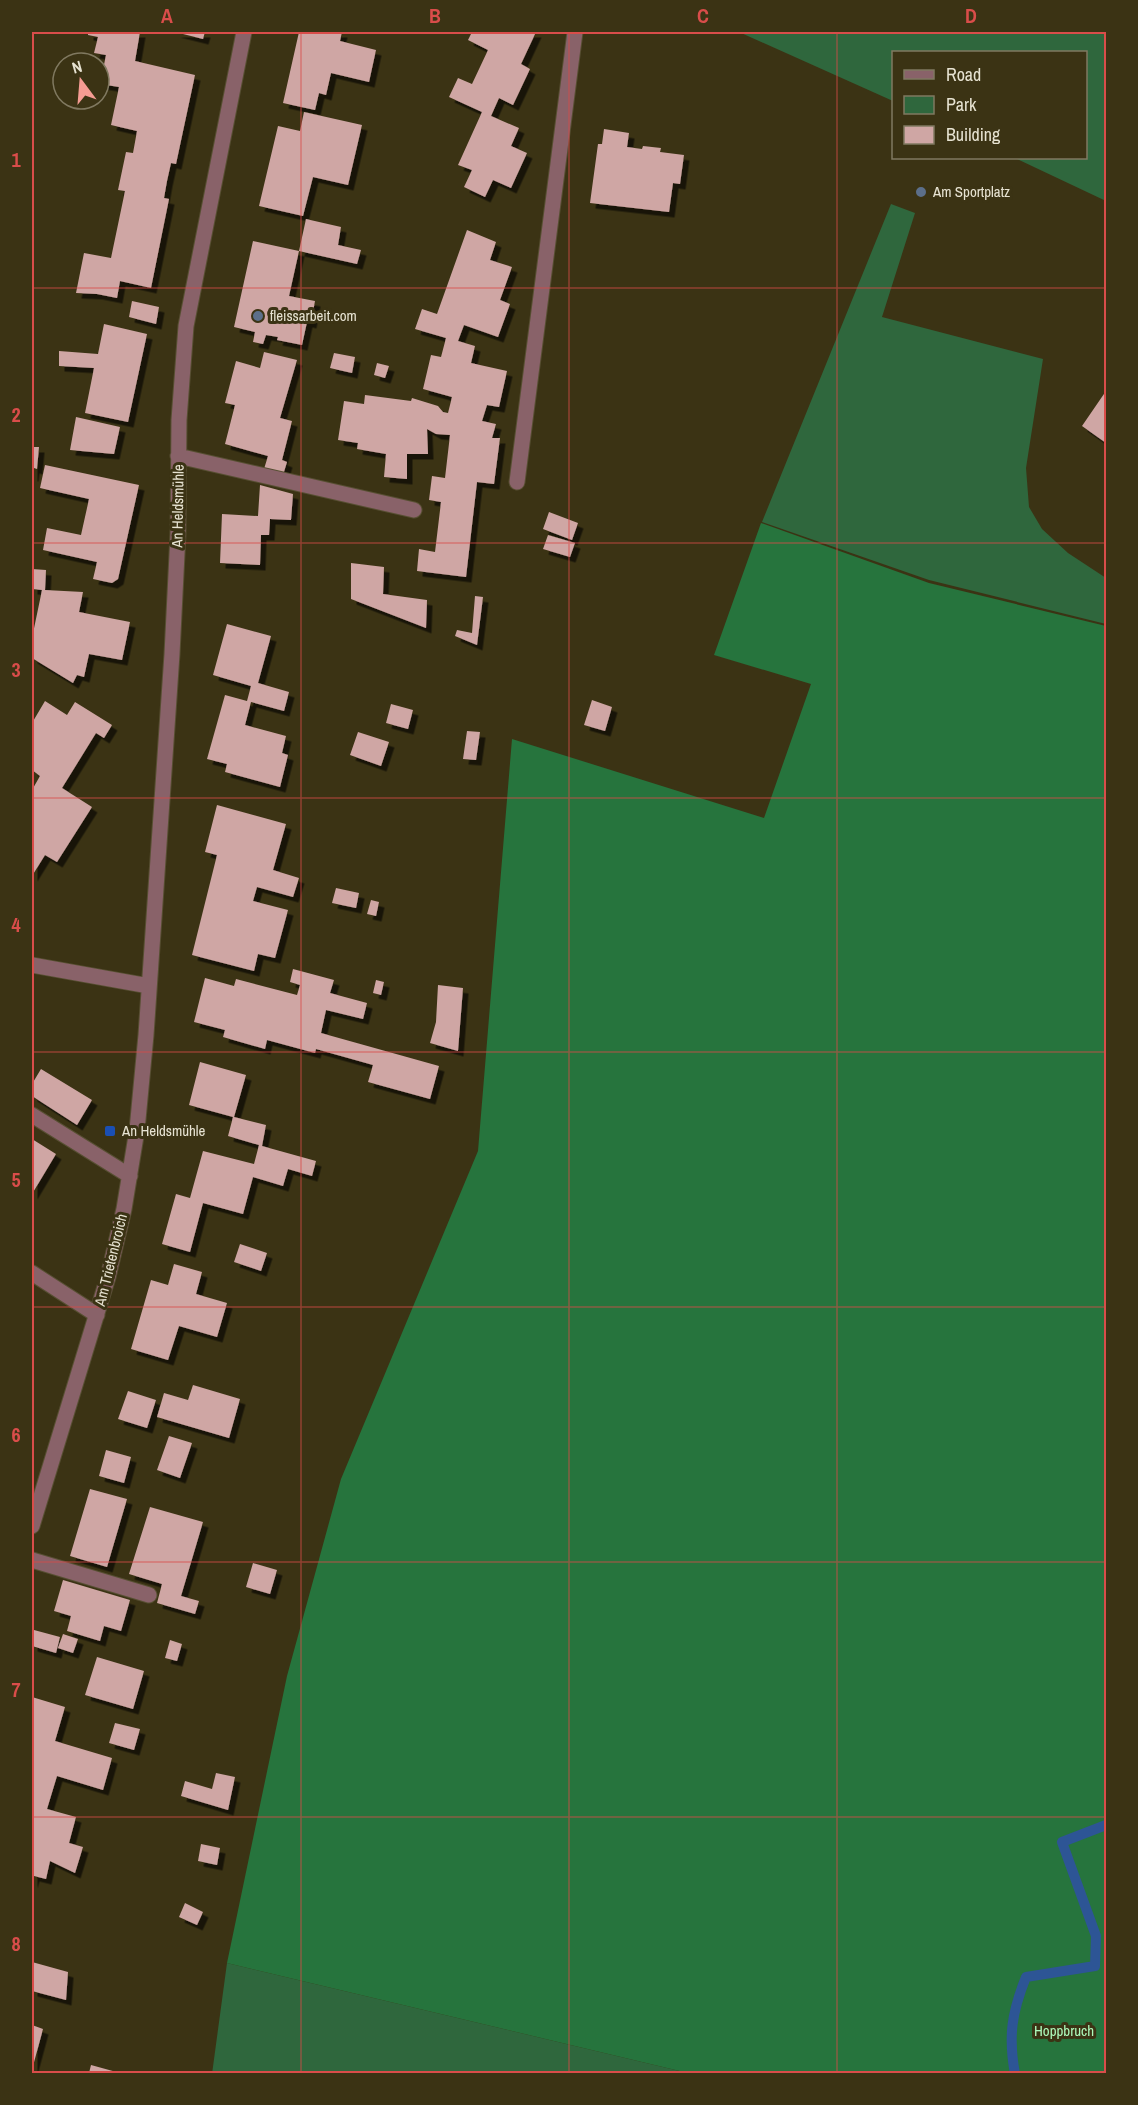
<svg xmlns="http://www.w3.org/2000/svg" width="1138" height="2105" font-family="'Archivo Narrow',sans-serif">
	<style>
		.green { fill: #2f673d }
		.forest { fill: #26743d }
		.lines { fill: none; stroke-linecap: round; stroke-linejoin: round }
		.stream { stroke: #2d5595; stroke-width: 10 }
		.building { fill: #cfa6a4; filter: url(#shadow) }
		.minor-casing { stroke: #574f32; stroke-width: 17 }
		.minor { stroke: #896269; stroke-width: 15 }
		.grid { fill: none; stroke: #d94d4a; stroke-width: 1.5; stroke-opacity: 0.55 }
		.service-dot { fill: #5c6f8a; stroke: #3b3314; stroke-width: 2 }
		.transit-dot { fill: #1a4fb4; stroke: #3b3314; stroke-width: 2 }
		.labels { text-anchor: middle; stroke-width: 6; stroke-linejoin: round; paint-order: stroke }
		.poi-label { font-size: 15px; fill: #e7e3d2; stroke: #3b3314; text-anchor: start }
		.street-label { font-size: 15px; fill: #e7e3d2; stroke: #3b3314 }
		.park-label { font-size: 15px; fill: #acfabb; stroke: #3b3314 }
		.neatline { fill: none; stroke: #d94d4a; stroke-width: 2 }
		.grid-label { font-size: 20px; text-anchor: middle; font-weight: bold; fill: #d94d4a }
	</style>
	<defs>
		<filter id="shadow"><feDropShadow dx="5.5" dy="5.5" stdDeviation="0" flood-color="#0009"/></filter>
	</defs>
	<rect width="100%" height="100%" fill="#3b3314"/>
	<path class="green" d="M739,32H1106V201L1015,158H1086V52H894L893,101Z
		M891,204L915,213L882,317L1043,359L1026,468L1029,507L1042,529L1068,553L1106,578V624L929,580L762,522Z
		M227,1963L688,2073L212,2074Z"/>
	<path class="forest" d="M761,523L929,583L1106,626V2073H688L227,1963L287,1676L341,1479L478,1151L512,739L764,818L811,684L714,655Z"/>
	<g class="lines">
		<path class="stream" d="M1015,2074C1008,2036 1012,2012 1026,1977L1095,1966L1096,1936L1062,1842L1106,1825"/>
	</g>
	<path class="building" d="M88,32H140L135,61L195,75L176,164L171,163L167,181L164,198L169,199L151,288L120,281L117,298L97,294L76,293L84,253L111,258L125,191L118,190L126,152L133,153L137,131L111,125L119,87L100,84L106,55L94,53L98,37L88,35Z
		M175,32H205L203,39Z
		M299,32H342L340,41L376,50L369,82L331,73L326,95L319,93L315,110L283,103Z
		M472,32H536L521,64L530,69L513,105L499,98L491,116L519,128L511,146L527,153L511,188L493,180L485,197L464,187L472,170L458,165L482,112L449,97L458,78L472,84L488,50L468,40Z
		M304,112L362,125L348,185L313,177L303,216L259,206L278,126L300,131Z
		M604,129L629,133L627,147L642,149L643,146L661,148L660,152L684,155L680,184L673,183L669,212L590,203L598,144H602Z
		M306,219L341,227L338,245L361,250L357,264L299,251Z
		M467,230L496,242L490,260L512,267L500,300L510,304L498,337L464,325L458,341L475,346L471,363L507,371L499,407L487,405L482,421L496,424L492,438H500L494,484L477,482L466,577L417,571L419,549L435,552L441,502L429,500L432,476L445,478L450,435L436,434L427,429L428,454H407V479L384,477L386,454L357,449L358,443L338,440L344,401L364,404L365,395L411,401L412,398L438,406L443,412L448,413L452,397L423,389L431,355L441,357L446,338L415,329L422,309L437,314Z
		M253,241L299,251L289,296L315,301L311,323L307,322L302,345L277,340L278,337L266,335L263,344L253,342L255,332L234,327Z
		M132,301L159,307L156,324L129,317Z
		M104,324L147,334L128,422L85,413L94,368L59,366V351L98,354Z
		M264,352L297,360L280,418L292,421L282,460L287,462L283,475L264,469L268,456L225,444L235,405L225,403L236,361L260,368Z
		M334,353L355,357L352,373L330,368Z
		M377,363L389,366L385,378L374,375Z
		M1106,391V443L1082,426Z
		M76,417L120,427L114,454L70,450Z
		M32,447H39L37,469L34,468L33,476H32Z
		M45,465L139,485L118,579L112,583L93,579L97,562L43,550L47,528L81,535L89,499L40,488Z
		M260,485L293,494L291,520L270,519L269,535H261L260,565L220,563L222,514L258,516Z
		M549,512L578,523L572,540L543,529Z
		M548,535L575,543L570,557L543,549Z
		M351,563L384,567L383,594L427,600L426,628L351,599Z
		M32,569L46,570L45,590L83,592L79,612L130,622L122,660L89,654L84,677L77,675L73,683L32,658V638L42,590L32,589Z
		M475,596L483,597L477,645L455,636L457,630L472,633Z
		M227,624L271,636L258,683L289,692L284,711L251,702L245,725L286,736L282,753L288,755L280,787L225,772L227,764L207,759L225,695L247,701L251,686L213,675Z
		M592,700L612,707L605,731L584,725Z
		M45,701L67,715L75,702L112,725L104,738L96,733L62,788L92,807L57,862L45,855L32,876V790L40,776L32,770V723Z
		M391,704L413,710L408,729L386,723Z
		M467,731L480,732L476,760L463,759Z
		M358,732L389,742L381,766L350,755Z
		M217,805L286,824L273,870L299,878L293,897L257,887L253,901L288,910L275,958L258,954L254,971L192,955L217,855L205,852Z
		M336,888L359,893L356,908L332,903Z
		M371,900L379,902L376,916L367,914Z
		M293,969L334,980L330,993L367,1003L363,1019L326,1010L321,1033L439,1066L430,1099L368,1082L373,1065L316,1049L315,1053L267,1040L265,1049L223,1037L225,1030L194,1022L205,978L234,986L236,979L297,995L300,985L290,982Z
		M376,980L384,982L381,995L373,993Z
		M438,985L463,988L458,1051L430,1043L436,1022Z
		M200,1062L246,1075L234,1117L266,1125L262,1146L316,1161L312,1176L288,1169L283,1186L253,1177L243,1214L203,1203L190,1252L162,1244L176,1194L190,1198L203,1151L254,1164L259,1145L228,1136L233,1117L189,1105Z
		M41,1069L92,1100L77,1125L32,1096V1084Z
		M32,1139L56,1154L32,1194Z
		M240,1244L267,1253L261,1271L234,1262Z
		M174,1264L202,1272L196,1294L227,1303L217,1337L179,1326L168,1360L131,1349L151,1280L168,1285Z
		M193,1385L240,1399L229,1438L157,1417L164,1393L188,1400Z
		M128,1391L156,1400L147,1428L118,1419Z
		M169,1436L192,1443L180,1478L157,1470Z
		M106,1450L131,1457L124,1483L99,1476Z
		M90,1489L127,1499L107,1567L70,1556Z
		M150,1507L203,1522L181,1596L199,1601L195,1614L157,1603L162,1584L129,1574Z
		M253,1563L277,1570L270,1594L246,1587Z
		M63,1580L130,1600L121,1631L104,1626L100,1641L67,1631L71,1616L54,1611Z
		M34,1630L60,1637L56,1653L32,1646Z
		M63,1634L78,1639L73,1653L58,1648Z
		M170,1640L182,1644L177,1661L165,1658Z
		M97,1657L144,1671L133,1709L85,1695Z
		M32,1697L65,1707L55,1741L112,1758L103,1790L57,1776L47,1809L76,1817L69,1843L83,1847L75,1873L50,1861L46,1879L34,1876L32,1883Z
		M115,1723L140,1729L134,1750L109,1743Z
		M216,1773L235,1777L228,1810L181,1796L185,1781L212,1789Z
		M201,1844L220,1848L217,1865L198,1861Z
		M185,1903L203,1912L197,1925L179,1917Z
		M32,1962L68,1972L66,2000L32,1991Z
		M32,2025L43,2029L33,2066H32Z
		M91,2065L120,2073H89Z"/>
	<g class="lines">
		<defs>
			<path id="minor" d="M178,456L414,510
				M517,482L575,32
				M32,965L149,986
				M32,1115L130,1176
				M32,1273L97,1315
				M32,1526L108,1277L124,1209L137,1130L146,1035L172,654L178,534L179,420L186,326L244,32
				M32,1560L149,1595"/>
		</defs>
		<use href="#minor" class="minor-casing"/>
		<use href="#minor" class="minor"/>
	</g>
	<path class="grid" d="M301,32V2074M569,32V2074M837,32V2074M32,288H1106M32,543H1106M32,798H1106M32,1052H1106M32,1307H1106M32,1562H1106M32,1817H1106"/>
	<g class="service-dot">
		<circle cx="921" cy="192" r="6"/>
		<circle cx="258" cy="316" r="6"/>
	</g>
	<rect class="transit-dot" x="104" y="1125" width="12" height="12" rx="3"/>
	<g class="labels">
		<g class="poi-label">
			<text x="933" y="197">Am Sportplatz</text>
			<text x="270" y="321">fleissarbeit.com</text>
			<text x="122" y="1136">An Heldsmühle</text>
		</g>
		<g class="street-label">
			<text transform="translate(178 506) rotate(-89)" y="5">An Heldsmühle</text>
			<text transform="translate(111 1260) rotate(-76)" y="5">Am Trietenbroich</text>
		</g>
		<g class="park-label">
			<text x="1064" y="2036">Hoppbruch</text>
		</g>
	</g>
	<rect width="1138" height="2105" fill="none" stroke="#3b3314" stroke-width="66"/>
	<rect x="892" y="51" width="195" height="108" fill="#3b3314" stroke="#807960" stroke-width="1.5"/>
	<rect x="904" y="70" width="30" height="9" fill="#896269" stroke="#807960" stroke-width="1.5"/>
	<text x="946" y="81" font-size="18" fill="#e7e3d2">Road</text>
	<rect x="904" y="96" width="30" height="18" fill="#2f673d" stroke="#807960" stroke-width="1.5"/>
	<text x="946" y="111" font-size="18" fill="#e7e3d2">Park</text>
	<rect x="904" y="126" width="30" height="18" fill="#cfa6a4" stroke="#807960" stroke-width="1.5"/>
	<text x="946" y="141" font-size="18" fill="#e7e3d2">Building</text>
	<g transform="translate(81 81) rotate(344)"><circle r="28" fill="#3b3314" stroke="#807960" stroke-width="1.5"/>
	<path d="M0-4.5L10 22L0 15L-10 22Z" fill="#f59c93"/>
	<text y="-9" font-size="16" font-weight="bold" text-anchor="middle" fill="#e7e3d2">N</text>
	</g>
	<rect x="33" y="33" width="1072" height="2039" class="neatline"/>
	<g class="grid-label">
		<text x="167" y="23">A</text>
		<text x="435" y="23">B</text>
		<text x="703" y="23">C</text>
		<text x="971" y="23">D</text>
		<text x="16" y="167">1</text>
		<text x="16" y="422">2</text>
		<text x="16" y="677">3</text>
		<text x="16" y="932">4</text>
		<text x="16" y="1187">5</text>
		<text x="16" y="1442">6</text>
		<text x="16" y="1697">7</text>
		<text x="16" y="1951">8</text>
	</g>
</svg>
